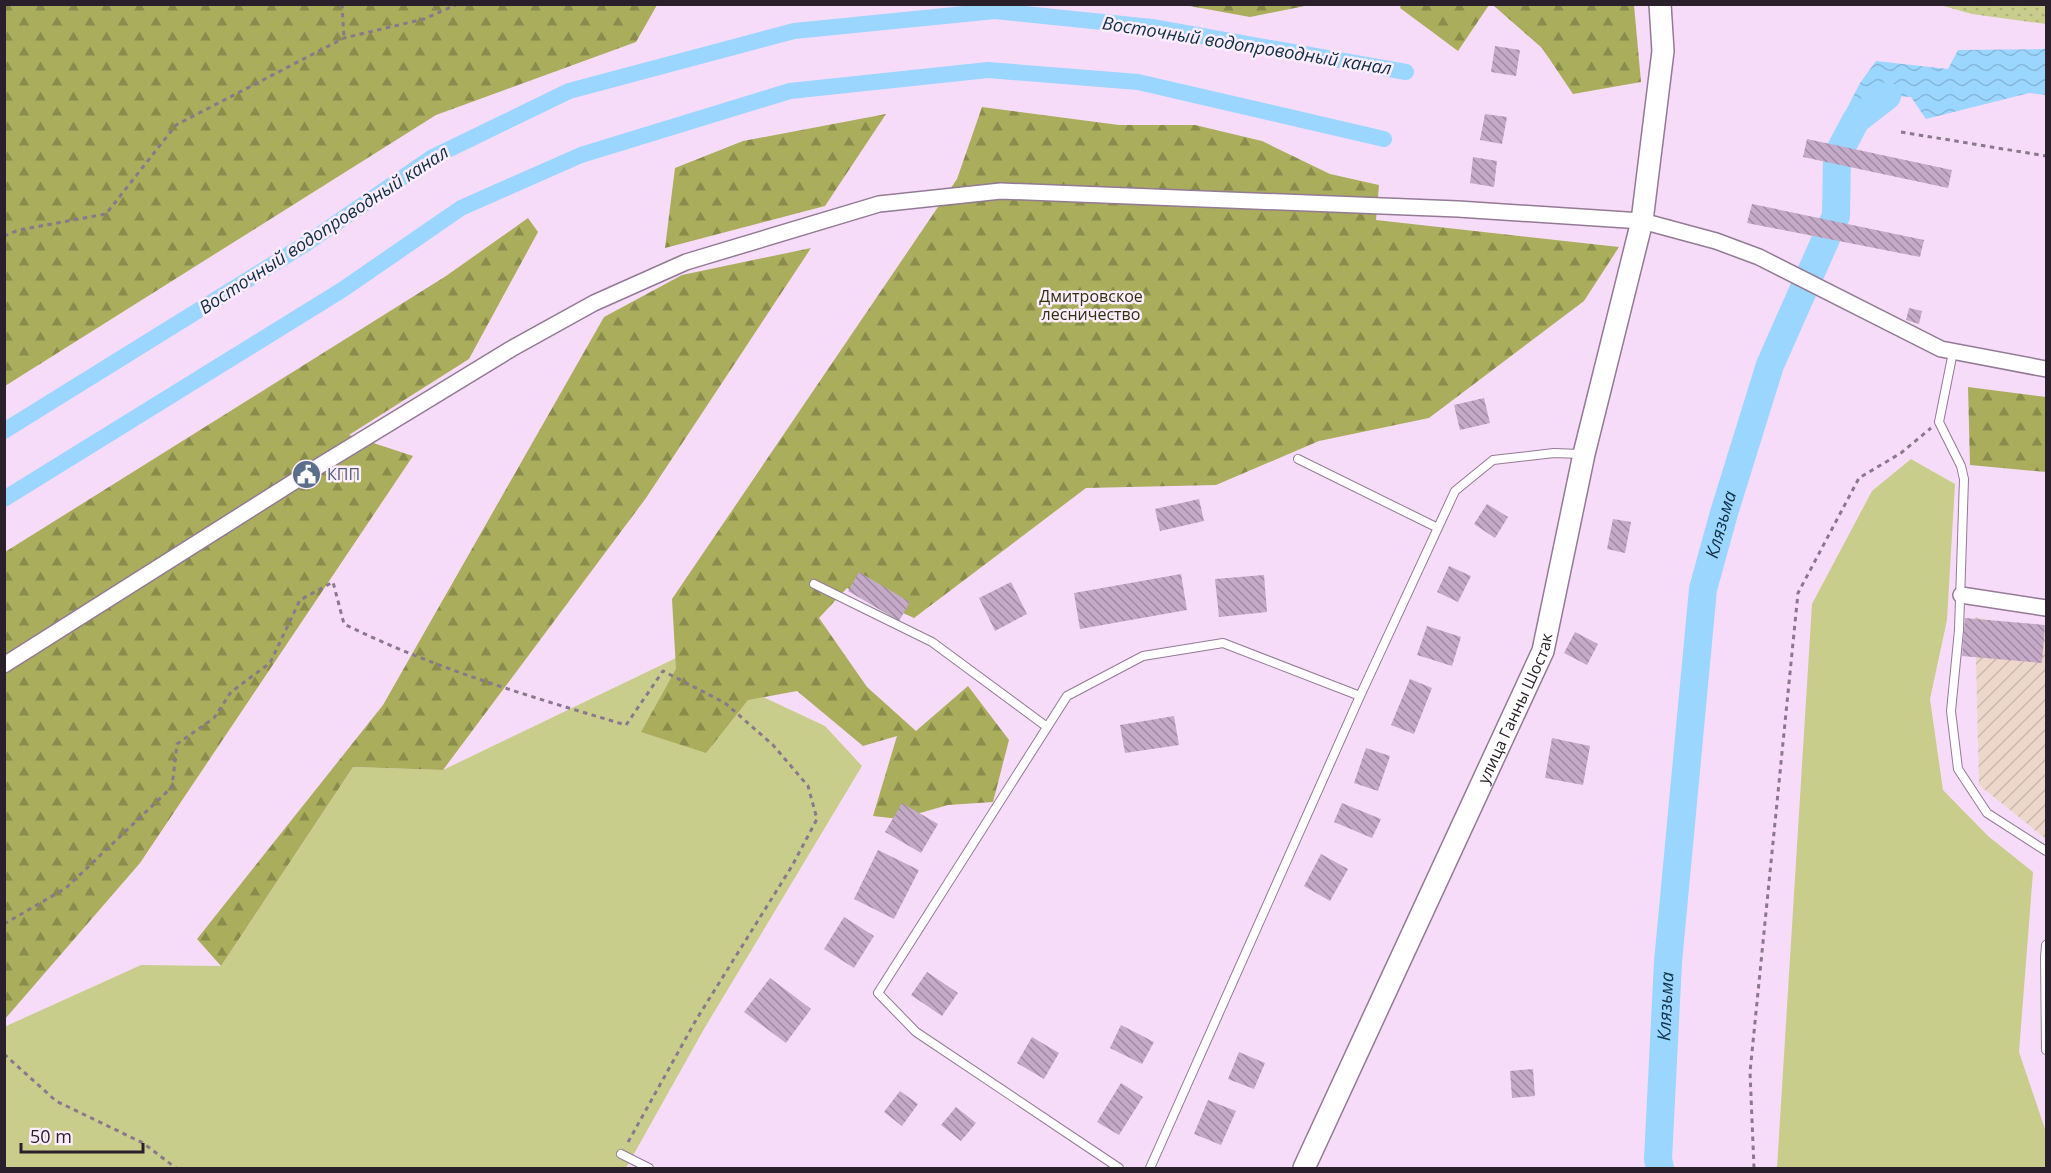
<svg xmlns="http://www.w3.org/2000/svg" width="2051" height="1173" font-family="'Open Sans',sans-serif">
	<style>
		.industrial { fill: url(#industrial-furrows) }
		.grass { fill: #c8cd8c }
		.forest { fill: url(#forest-firs) }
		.garden { fill: url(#garden-dots) }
		.water { fill: url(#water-waves) }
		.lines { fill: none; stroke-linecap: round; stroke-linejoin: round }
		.canal { stroke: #9ad6ff; stroke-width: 16 }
		.river { stroke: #9ad6ff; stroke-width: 28 }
		.building { fill: url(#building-back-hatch) }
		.service-casing { stroke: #937a95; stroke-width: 10 }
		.minor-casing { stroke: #937a95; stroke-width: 18 }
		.secondary-casing { stroke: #937a95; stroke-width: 24 }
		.path { stroke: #8a788c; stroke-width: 3; stroke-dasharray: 4.5 4.5; stroke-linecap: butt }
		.service { stroke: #fff; stroke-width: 8 }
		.minor { stroke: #fff; stroke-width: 15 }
		.secondary { stroke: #fff; stroke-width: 21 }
		.labels { text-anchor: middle; stroke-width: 5; stroke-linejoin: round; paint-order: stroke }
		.park-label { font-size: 16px; fill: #2f300c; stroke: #feedff }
		.service-label { font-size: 16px; fill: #4e5e75; stroke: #feedff; text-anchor: start }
		.street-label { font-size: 16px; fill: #2a202b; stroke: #feedff }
		.water-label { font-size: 18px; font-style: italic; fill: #0e3045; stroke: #feedff }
	</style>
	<defs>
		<pattern id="industrial-furrows" width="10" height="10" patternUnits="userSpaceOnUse" patternTransform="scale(1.5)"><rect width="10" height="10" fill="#edd7ca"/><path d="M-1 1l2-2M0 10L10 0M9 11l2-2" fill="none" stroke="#cbb8ae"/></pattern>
		<pattern id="forest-firs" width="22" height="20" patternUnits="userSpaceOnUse" patternTransform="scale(1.5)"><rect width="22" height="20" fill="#a9ad5c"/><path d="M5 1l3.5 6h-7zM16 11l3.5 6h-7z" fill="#8a8c4c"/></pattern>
		<pattern id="garden-dots" width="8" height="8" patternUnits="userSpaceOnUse" patternTransform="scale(1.5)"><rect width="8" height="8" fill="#c8cd8c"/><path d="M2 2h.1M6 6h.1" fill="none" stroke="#acb079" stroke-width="1.8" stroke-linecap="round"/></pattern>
		<pattern id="water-waves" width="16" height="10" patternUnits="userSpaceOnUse" patternTransform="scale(1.5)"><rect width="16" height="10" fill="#9ad6ff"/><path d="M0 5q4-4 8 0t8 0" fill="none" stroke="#85b7db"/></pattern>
		<pattern id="building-back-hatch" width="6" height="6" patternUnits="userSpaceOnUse" patternTransform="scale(1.5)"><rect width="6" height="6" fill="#c4aac6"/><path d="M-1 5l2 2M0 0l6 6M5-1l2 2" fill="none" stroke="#9f8aa1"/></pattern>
	</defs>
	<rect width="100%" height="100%" fill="#f7dcf9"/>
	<path class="industrial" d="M1975,617L2046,632V839L1979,785Z"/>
	<path class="grass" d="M1911,459L1955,484L1947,620L1930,699L1943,790L1988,836L2033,872L2019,1052L2046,1132V1168H1777L1812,604L1872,491Z
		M678,657L825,726L862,766L704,1029L626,1168H5L4,1027L141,965L221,966L353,767L443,770Z"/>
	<path class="forest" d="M5,4H657V5L636,42L436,115L5,386Z
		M1184,5H1310L1250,17Z
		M1401,5V4L1489,5L1458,51L1400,8Z
		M1493,5H1634L1641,82L1573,94L1542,48Z
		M982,107L1119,125H1195L1262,141L1330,174L1379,185L1376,220L1619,247L1584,301L1429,418L1319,441L1216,485L1086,488L914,618L847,588L819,618L867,687L916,731L968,686L1009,740L993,802L948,805L899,819L873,816L897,736L863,746L797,691L748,700L706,753L641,732L676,669L672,599L957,179Z
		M886,114L825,206L665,248L675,168L743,141Z
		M528,218L538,232L469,359L349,435L413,456L140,863L5,1019V552L446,276Z
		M811,248L646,498L443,770L353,767L221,966L197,939L383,705L604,317L682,275Z
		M1968,387L2046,397V472L1970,465Z"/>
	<path class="garden" d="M1940,5H2046V24L1972,14Z"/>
	<path class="water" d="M2046,49V95L2029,93L1926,119L1911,97L1896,96L1862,127L1846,110L1860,83L1876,61L1948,69L1958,50Z"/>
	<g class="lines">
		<path class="canal" d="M4,431L307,243L431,158L569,91L794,31L995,11L1152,27L1406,72
			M4,499L342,290L461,208L581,155L790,91L988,70L1138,82L1384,139"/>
		<path class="river" id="s1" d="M1660,1168L1658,1159L1668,962L1703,589L1724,513L1770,365L1836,216L1837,156L1856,120L1887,96"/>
	</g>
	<path class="building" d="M1495,46L1520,50L1516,76L1491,72Z
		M1485,114L1507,117L1502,144L1480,140Z
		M1807,139L1952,170L1948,188L1803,157Z
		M1473,157L1497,161L1494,187L1470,183Z
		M1752,204L1924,240L1920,257L1747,223Z
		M1909,308L1922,311L1919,324L1906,320Z
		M1484,398L1490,423L1460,430L1454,405Z
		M1199,499L1204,521L1160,531L1155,509Z
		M1487,504L1508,517L1495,538L1474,524Z
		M1613,519L1631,522L1625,553L1607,549Z
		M1449,566L1471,576L1458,602L1437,592Z
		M859,572L910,602L899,621L848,591Z
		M1181,574L1187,610L1080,629L1074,593Z
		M1264,575L1267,612L1219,617L1215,579Z
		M1011,582L1027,614L995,631L979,598Z
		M1965,618L2045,625L2042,663L1962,656Z
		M1427,626L1461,637L1452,666L1417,655Z
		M1575,632L1598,644L1587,665L1564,653Z
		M1410,679L1432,688L1414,734L1391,725Z
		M1174,716L1179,745L1125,753L1120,725Z
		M1552,738L1590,746L1583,785L1545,778Z
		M1366,748L1390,756L1378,791L1354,783Z
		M902,803L938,824L921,853L885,832Z
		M1342,803L1381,819L1372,838L1334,822Z
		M878,850L919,870L894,919L854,899Z
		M1321,854L1348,869L1330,901L1304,886Z
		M844,917L874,936L854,968L824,949Z
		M927,972L958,993L942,1016L911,995Z
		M770,978L811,1009L786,1043L744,1012Z
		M1121,1025L1154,1042L1142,1064L1110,1048Z
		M1032,1037L1059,1053L1044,1079L1017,1063Z
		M1239,1052L1265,1063L1254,1089L1228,1079Z
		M1533,1069L1535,1096L1512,1098L1510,1071Z
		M1121,1083L1143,1097L1119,1135L1097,1122Z
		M900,1091L918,1104L902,1126L884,1112Z
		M1208,1100L1236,1111L1221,1145L1194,1134Z
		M956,1107L976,1123L961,1141L941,1125Z"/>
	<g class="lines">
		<defs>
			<path id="service" d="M1953,352L1939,422L1961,466L1964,479L1959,630L1951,711L1958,769L1987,813L2046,851
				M1298,459L1438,528
				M814,584L932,642L1047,727
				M2046,945L2045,957L2046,1050
				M621,1154L649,1168
				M1119,1168L916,1032L878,993L1067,696L1143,656L1223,643L1360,696
				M1150,1168L1360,696L1455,491L1493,460L1554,453L1581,454"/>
			<path id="minor" d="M1961,595L2046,608
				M4,665L306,474L511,349L594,303L686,262L879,204L1001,191L1458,209L1642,221L1716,241L1759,257L1941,349L2046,369"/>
			<g id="secondary">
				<path id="s2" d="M1304,1168L1543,651L1584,454L1642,221L1663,51L1660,4"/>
			</g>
		</defs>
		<use href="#service" class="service-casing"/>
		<use href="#minor" class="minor-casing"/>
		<use href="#secondary" class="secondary-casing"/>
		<path class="path" d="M342,4L344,38
			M1901,132L2046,156
			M4,236L19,230L106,214L176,125L344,38L424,19L458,4
			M4,924L66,888L172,787L177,744L214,718L231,692L270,663L300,600L333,582L344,624C433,668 531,697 626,725L663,671L725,703L773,745L808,786L817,819L792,866L696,1020L627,1144
			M4,1054L56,1101L143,1143L176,1168
			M1754,1168L1750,1072L1798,593L1859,478L1901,453L1931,428"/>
		<use href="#service" class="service"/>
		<use href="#minor" class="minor"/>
		<use href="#secondary" class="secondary"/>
	</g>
	<defs>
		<symbol id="civic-disc" viewBox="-11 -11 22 22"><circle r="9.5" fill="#5c6f8a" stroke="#feedff"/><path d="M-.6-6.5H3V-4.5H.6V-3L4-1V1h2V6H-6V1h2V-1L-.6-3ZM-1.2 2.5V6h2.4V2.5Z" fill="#fff"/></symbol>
	</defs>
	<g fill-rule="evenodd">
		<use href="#civic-disc" x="290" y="458" width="33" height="33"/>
	</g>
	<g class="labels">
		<g class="park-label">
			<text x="1091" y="302">Дмитровское<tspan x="1091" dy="18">лесничество</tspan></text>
		</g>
		<g class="service-label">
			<text x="327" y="480">КПП</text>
		</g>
		<g class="street-label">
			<text dy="6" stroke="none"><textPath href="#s2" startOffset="506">улица Ганны Шостак</textPath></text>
		</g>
		<g class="water-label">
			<text transform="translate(1247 46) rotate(9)" y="6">Восточный водопроводный канал</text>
			<text transform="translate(324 230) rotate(-33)" y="6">Восточный водопроводный канал</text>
			<text dy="6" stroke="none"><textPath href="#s1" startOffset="648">Клязьма</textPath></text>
			<text dy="6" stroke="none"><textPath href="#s1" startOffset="162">Клязьма</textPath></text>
		</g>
	</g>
	<rect width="2051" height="1173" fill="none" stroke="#2a202b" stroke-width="12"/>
	<path d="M21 1143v9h122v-9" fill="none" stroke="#2a202b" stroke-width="3"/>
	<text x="30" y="1143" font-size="18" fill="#2a202b" stroke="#feedff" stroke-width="4.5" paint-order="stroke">50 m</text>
</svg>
